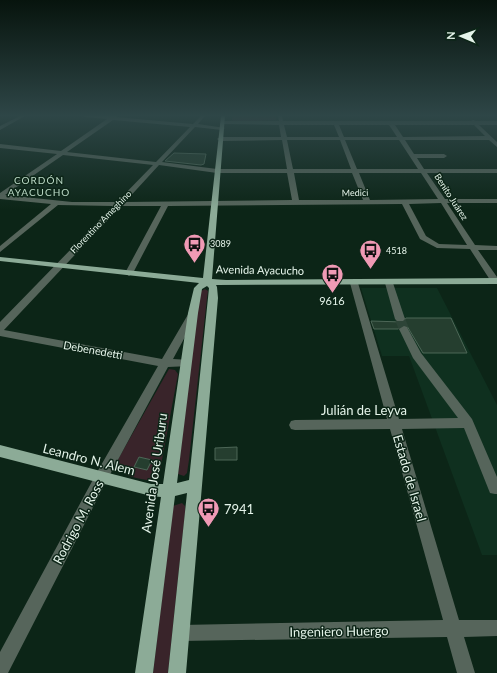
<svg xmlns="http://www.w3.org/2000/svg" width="497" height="673" font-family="Lato,sans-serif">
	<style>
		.built { fill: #0f301f }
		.green { fill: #39242a }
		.building { fill: #253e2f; stroke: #4d6757 }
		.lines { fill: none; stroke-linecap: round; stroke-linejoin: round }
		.minor-tunnel { stroke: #2d4437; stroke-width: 10; stroke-dasharray: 10 4.5; stroke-linecap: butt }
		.minor { fill: #56655b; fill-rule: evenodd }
		.major { fill: #8cab97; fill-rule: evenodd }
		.labels { text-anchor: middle; stroke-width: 3; stroke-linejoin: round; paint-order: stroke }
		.far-street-label { font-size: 9px; fill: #e5f4ea; stroke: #0c2517 }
		.far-poi-label { font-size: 9px; fill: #e5f4ea; stroke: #0c2517; text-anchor: start }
		.far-neighbourhood-label { font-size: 10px; letter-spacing: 1px; fill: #bcdac7; stroke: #0c2517 }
		.street-label { font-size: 11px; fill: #e5f4ea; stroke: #0c2517 }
		.poi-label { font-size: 11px; fill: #e5f4ea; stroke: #0c2517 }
		.near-street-label { font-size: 13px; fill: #e5f4ea; stroke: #0c2517 }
		.near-poi-label { font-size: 13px; fill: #e5f4ea; stroke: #0c2517; text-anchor: start }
	</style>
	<rect width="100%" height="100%" fill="#0c2517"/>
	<path class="built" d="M361,288H437L497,405V555H482L409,356H382Z"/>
	<path class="green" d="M232,116H276V120L234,122L232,120Z
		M205,289L208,291L207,298L189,460L187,473L184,476L178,474L196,317L201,291Z
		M169,369L175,370L178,374L159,476L155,481C143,480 117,476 116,463Z
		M182,503L185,506V513L168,673H153L173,506Z"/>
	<path class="building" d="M174,153L206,154L204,164L201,165L165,161Z
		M406,318H451L467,353H423L407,326L403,325L398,329H374L371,321L403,322Z
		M237,447V460H215V448Z
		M139,457L152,460L147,470L134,467Z"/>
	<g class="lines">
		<path class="minor-tunnel" d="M400,319L404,329"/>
		<path class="minor" d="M20,116H25L0,130V126Z
			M83,116H117L116,117L193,124L201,116H205L198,124L225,128L222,130L195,127L162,162L217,169H287L282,140L220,141L217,139L220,137H281L279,125L220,124L222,121H279L278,116H282L283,121H471L473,120L476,121H497V125H479L497,142V147L489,140H405L414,154H444L447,156L444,158H417L424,169H497V173H427L445,199H497V203H447L475,245L497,246V250H478L497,277V283H492L470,249L437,248L420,239L402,204L168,206L133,273L129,276L125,273L161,206H121L4,330L162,359L190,311L193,310L198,313L173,359L190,360L191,363L190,366L168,367L106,482L8,673H0V652L96,474L158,366L0,336V322L113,206L58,205L0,252V246L51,204L0,199V193L57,154L0,148V144L61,151L107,119L85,117ZM113,120L190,127L156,162L67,152ZM284,125H334L339,137H287ZM339,125H389L397,137H344ZM395,125H474L485,136L403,137ZM287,140H340L351,169H293ZM345,140H399L418,169H357ZM63,155L153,165L117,202H72L5,195ZM159,165L217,173H287L292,200L125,202ZM294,173H352L363,200H299ZM359,173H421L438,199L370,200ZM441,203L467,245L439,244L426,236L409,204Z
			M354,280L358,283L399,419L458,418L413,358L399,329L404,326L407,327L421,353L472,419L497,477V494H495L490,493L464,428L402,429L459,620H497V636L464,637L475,673H457L447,637L181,641L175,639L173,633L175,627L181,625L443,620L390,429L295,430L291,429L289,425L291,421L295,420L387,419L350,283Z
			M389,280L393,283L405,319L403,321H397L395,319L385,283Z"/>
		<path class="major" d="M221,116H225L212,279L226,280L497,278V284L216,285L217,287L218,298L186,673H168L187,493L175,496L153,673H135L161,497L151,496L0,457V445L151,484H163L188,313L194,288L199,283L0,261V257L203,278ZM207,286L209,288L208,298L189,480L177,483L198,313L202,289Z"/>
	</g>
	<linearGradient id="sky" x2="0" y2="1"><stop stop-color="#07140d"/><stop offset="0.55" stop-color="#2e4647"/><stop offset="1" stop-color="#2e4647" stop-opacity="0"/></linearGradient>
	<rect width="497" height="210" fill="url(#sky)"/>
	<defs>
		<symbol id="bus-pin" viewBox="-11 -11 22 30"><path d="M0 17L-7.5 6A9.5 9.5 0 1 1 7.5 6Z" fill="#f09ab5" stroke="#0c2517"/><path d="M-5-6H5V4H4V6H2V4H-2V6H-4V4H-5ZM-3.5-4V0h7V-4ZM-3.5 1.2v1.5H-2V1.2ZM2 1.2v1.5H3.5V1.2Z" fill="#111"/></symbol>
	</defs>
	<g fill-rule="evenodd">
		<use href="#bus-pin" x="182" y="232" width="25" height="34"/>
		<use href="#bus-pin" x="358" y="238" width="25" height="34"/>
		<use href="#bus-pin" x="320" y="262" width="25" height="34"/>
		<use href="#bus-pin" x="196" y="496" width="25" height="34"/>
	</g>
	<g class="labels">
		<g class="far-street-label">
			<text transform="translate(355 193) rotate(-1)" y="3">Medici</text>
			<text transform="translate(451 197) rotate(57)" y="3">Benito Juárez</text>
			<text transform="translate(101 222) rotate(-46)" y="3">Florentino Ameghino</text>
		</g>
		<g class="far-poi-label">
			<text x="210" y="247">3089</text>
			<text x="386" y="254">4518</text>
		</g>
		<g class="far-neighbourhood-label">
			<text x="39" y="184">CORDÓN<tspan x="39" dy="12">AYACUCHO</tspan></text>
		</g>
		<g class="street-label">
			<text transform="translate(260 270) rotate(1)" y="4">Avenida Ayacucho</text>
			<text transform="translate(93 350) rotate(10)" y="4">Debenedetti</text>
		</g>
		<g class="poi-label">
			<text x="332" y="305">9616</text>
		</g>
		<g class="near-street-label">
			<text x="364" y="415">Julián de Leyva</text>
			<text transform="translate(89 459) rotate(14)" y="5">Leandro N. Alem</text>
			<text transform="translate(154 473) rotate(-82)" y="5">Avenida José Uriburu</text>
			<text transform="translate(410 478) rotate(74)" y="5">Estado de Israel</text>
			<text transform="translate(78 522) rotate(-62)" y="5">Rodrigo M. Ross</text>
			<text transform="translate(339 631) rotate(-1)" y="5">Ingeniero Huergo</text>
		</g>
		<g class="near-poi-label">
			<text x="224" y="514">7941</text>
		</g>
	</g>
	<g transform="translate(461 36) rotate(272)" stroke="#0c2517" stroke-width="3" paint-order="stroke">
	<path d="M0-3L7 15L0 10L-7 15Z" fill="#e5f4ea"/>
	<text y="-6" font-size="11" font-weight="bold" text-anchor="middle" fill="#e5f4ea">N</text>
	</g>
</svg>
